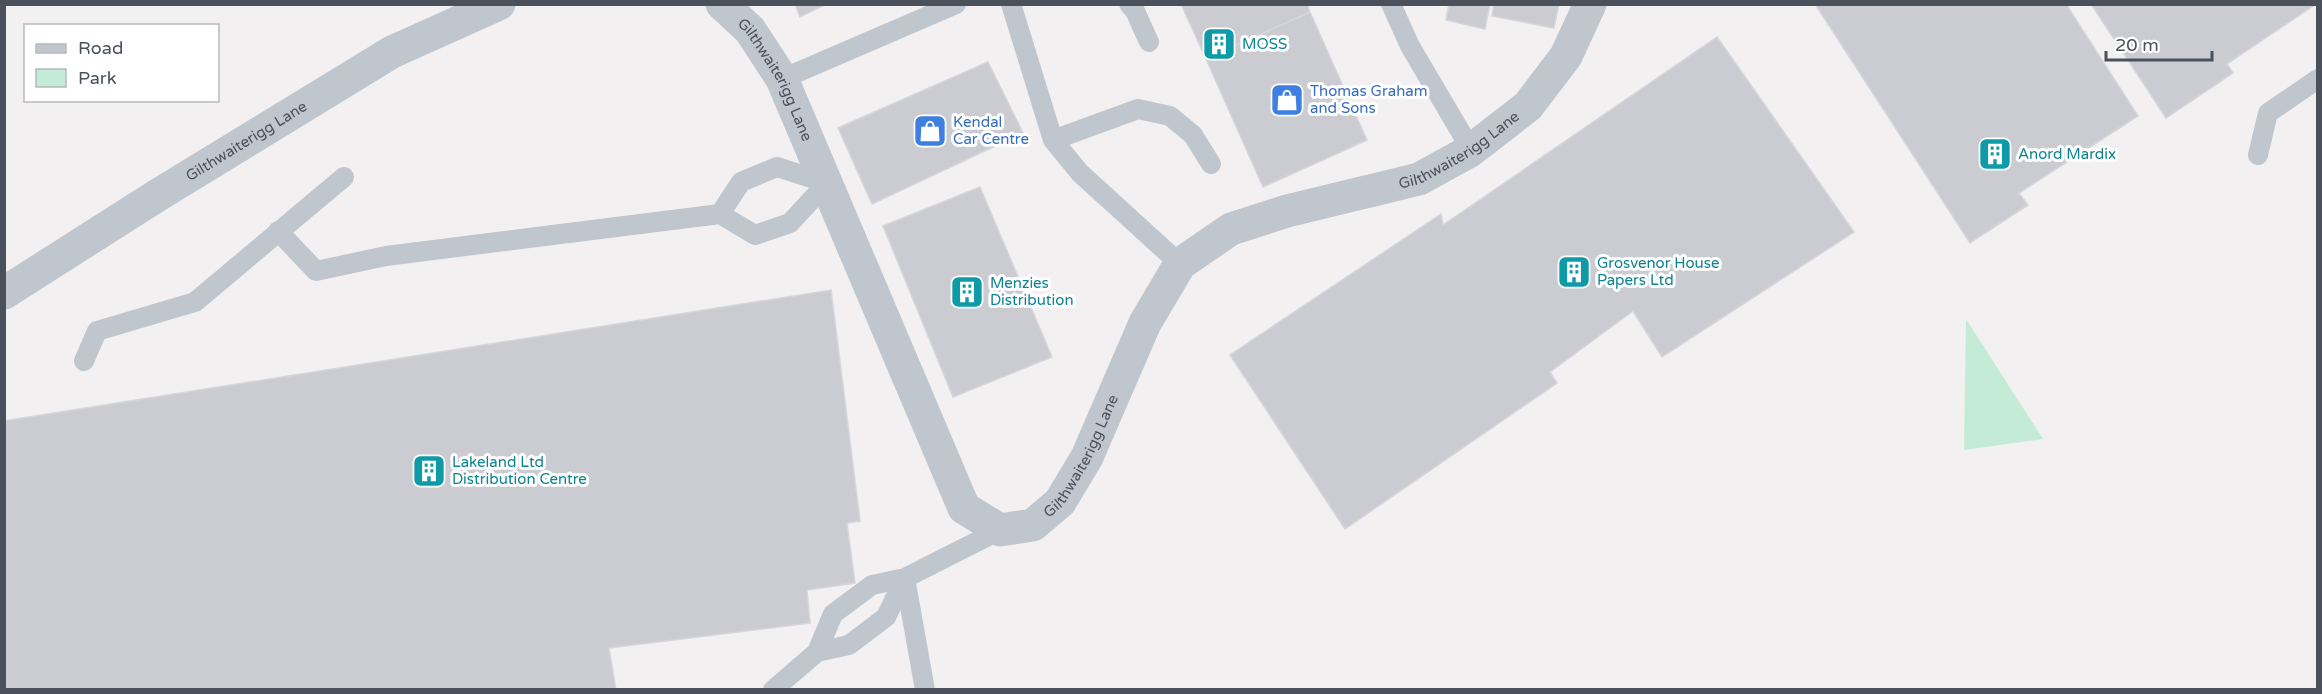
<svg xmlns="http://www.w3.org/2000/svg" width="2322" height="694" font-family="'Varela Round',sans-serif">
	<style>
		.green { fill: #c4ebd7 }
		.building { fill: #cbccd2; stroke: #d5d6db; stroke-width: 1.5 }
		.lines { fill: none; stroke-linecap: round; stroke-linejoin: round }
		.service { stroke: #c0c6cd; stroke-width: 20 }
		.minor { stroke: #c0c6cd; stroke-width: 33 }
		.labels { text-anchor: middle; stroke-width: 6; stroke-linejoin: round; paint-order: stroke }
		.culture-label { font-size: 15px; fill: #0d838f; stroke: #fff; text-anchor: start }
		.street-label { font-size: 15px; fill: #4a515b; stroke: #fff }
		.shop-label { font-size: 15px; fill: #366cbe; stroke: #fff; text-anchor: start }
	</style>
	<rect width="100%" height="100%" fill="#f2f0f0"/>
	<path class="green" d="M1966,319L2043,439L1964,450Z"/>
	<path class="building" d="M795,4H826L800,17Z
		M1181,4H1307L1310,12L1206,59Z
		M1449,4H1490L1485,29L1446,20Z
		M1494,4H1559L1554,28L1492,16Z
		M1815,4H2066L2138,116L2019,193L2028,205L1970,243Z
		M2091,4H2316L2227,64L2233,73L2166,118Z
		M1310,12L1367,140L1263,187L1206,59Z
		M1717,37L1854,232L1662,357L1633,311L1550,372L1557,383L1345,529L1230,355L1441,214L1443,225Z
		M988,62L1023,133L872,204L838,128Z
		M980,187L1052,357L953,397L883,226Z
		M831,290L860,521L847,523L855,583L807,590L810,623L609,648L616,690H4V421Z"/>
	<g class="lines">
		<path class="service" d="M1011,4L1053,140L1080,173L1180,264
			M1129,4L1135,11L1149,42
			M1391,4L1410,46L1463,136L1470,151
			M782,79L956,4
			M1053,140L1138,109L1170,116L1193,135L1211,164
			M2258,155L2268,113L2318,79
			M777,167L827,183L790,223L755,235L720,214L741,182Z
			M278,231L316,271L386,256L720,214
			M84,361L97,331L195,302L344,177
			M905,578L886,617L849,645L817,652L833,614L872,585Z
			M773,690L817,652
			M925,690L905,578L1000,530"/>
		<g class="minor">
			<path id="s1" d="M722,4L750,30L782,79L964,508L1000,530L1033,525L1060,502L1087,457L1145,323L1180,264L1231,229L1287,211L1419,179L1470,151L1528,106L1566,56L1590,4"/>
			<path id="s2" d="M4,293L158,195L392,52L499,4"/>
		</g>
	</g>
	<defs>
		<symbol id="building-square" viewBox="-11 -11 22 22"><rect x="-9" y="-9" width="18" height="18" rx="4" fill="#0f9aa8" stroke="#fff"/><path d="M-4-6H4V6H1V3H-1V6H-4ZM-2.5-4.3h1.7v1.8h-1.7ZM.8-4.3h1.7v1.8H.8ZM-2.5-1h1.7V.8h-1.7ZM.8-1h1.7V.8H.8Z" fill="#fff"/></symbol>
		<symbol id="shop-square" viewBox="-11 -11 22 22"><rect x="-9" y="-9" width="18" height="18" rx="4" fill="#3f7fe0" stroke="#fff"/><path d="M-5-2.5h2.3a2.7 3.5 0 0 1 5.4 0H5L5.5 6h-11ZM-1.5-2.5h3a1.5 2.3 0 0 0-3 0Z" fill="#fff"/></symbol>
	</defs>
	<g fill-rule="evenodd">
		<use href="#building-square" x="1200" y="25" width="38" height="38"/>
		<use href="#shop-square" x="1268" y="81" width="38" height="38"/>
		<use href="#shop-square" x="911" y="112" width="38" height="38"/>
		<use href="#building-square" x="1976" y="135" width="38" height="38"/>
		<use href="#building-square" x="1555" y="253" width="38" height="38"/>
		<use href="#building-square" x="948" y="273" width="38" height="38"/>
		<use href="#building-square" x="410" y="452" width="38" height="38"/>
	</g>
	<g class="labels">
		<g class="culture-label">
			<text x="1242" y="49">MOSS</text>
			<text x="2018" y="159">Anord Mardix</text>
			<text x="1597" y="268">Grosvenor House<tspan x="1597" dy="17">Papers Ltd</tspan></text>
			<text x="990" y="288">Menzies<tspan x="990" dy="17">Distribution</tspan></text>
			<text x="452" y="467">Lakeland Ltd<tspan x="452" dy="17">Distribution Centre</tspan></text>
		</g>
		<g class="street-label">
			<text dy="5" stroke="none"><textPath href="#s1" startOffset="94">Gilthwaiterigg Lane</textPath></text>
			<text dy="5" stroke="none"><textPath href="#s2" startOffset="286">Gilthwaiterigg Lane</textPath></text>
			<text dy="5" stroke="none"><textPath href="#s1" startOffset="1246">Gilthwaiterigg Lane</textPath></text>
			<text dy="5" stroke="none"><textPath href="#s1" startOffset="724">Gilthwaiterigg Lane</textPath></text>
		</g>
		<g class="shop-label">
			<text x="1310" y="96">Thomas Graham<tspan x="1310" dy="17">and Sons</tspan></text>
			<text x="953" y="127">Kendal<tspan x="953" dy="17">Car Centre</tspan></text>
		</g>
	</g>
	<rect width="2322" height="694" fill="none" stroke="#4a515b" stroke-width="12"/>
	<rect x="24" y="24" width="195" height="78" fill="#ffffff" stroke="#b7b9bd" stroke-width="1.5"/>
	<rect x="36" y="44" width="30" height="9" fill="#c0c6cd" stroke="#b7b9bd" stroke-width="1.5"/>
	<text x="78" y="54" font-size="18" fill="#4a515b">Road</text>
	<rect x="36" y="69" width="30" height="18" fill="#c4ebd7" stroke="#b7b9bd" stroke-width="1.5"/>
	<text x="78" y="84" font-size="18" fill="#4a515b">Park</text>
	<path d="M2106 51v9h106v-9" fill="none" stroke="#4a515b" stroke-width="3"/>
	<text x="2115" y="51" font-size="18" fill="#4a515b" stroke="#ffffff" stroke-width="4.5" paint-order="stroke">20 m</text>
</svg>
